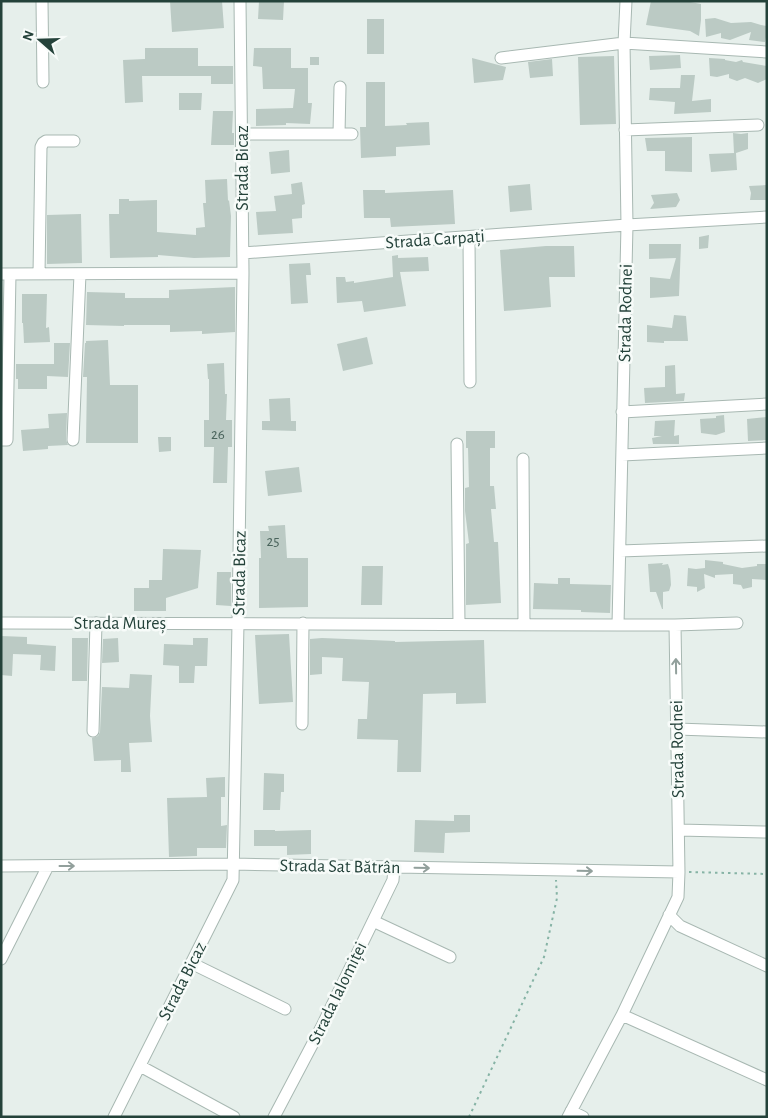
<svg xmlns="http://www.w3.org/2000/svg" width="768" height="1118" font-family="'Alegreya Sans',sans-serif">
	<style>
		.building { fill: #bbcac4 }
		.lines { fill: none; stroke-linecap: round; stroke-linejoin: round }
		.minor-casing { stroke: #a8b8b2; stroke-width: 13 }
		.path { stroke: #86b3a5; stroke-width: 2; stroke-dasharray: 2.5 4; stroke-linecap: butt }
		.minor { stroke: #fff; stroke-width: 11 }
		.oneway { stroke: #92a09c }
		.labels { text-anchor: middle; stroke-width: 5; stroke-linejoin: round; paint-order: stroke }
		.number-label { font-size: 15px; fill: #4a645c }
		.street-label { font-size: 18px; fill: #24423a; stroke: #f7fbf9 }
	</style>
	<rect width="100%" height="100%" fill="#e6efeb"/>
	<path class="building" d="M170,1H222L224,28L172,32Z
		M259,1H284L283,20L258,19Z
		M651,1H685L701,4V20L699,36L690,31L646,25Z
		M715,18L731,23L751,22L761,25L767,26V33L765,42L749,40L751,32L730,40L721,38V33L706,37L705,19Z
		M367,19H384V54H367Z
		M145,48H198V66H233V84H211V76H142L143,102L125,103L123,60L145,59Z
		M254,48H291V68H308V103H312L310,124L286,123V125L256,126V109L293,108L295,89H263L262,67L253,66Z
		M680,55L681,68L650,70L649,56Z
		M614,56L616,124L580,125L578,57Z
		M310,57H319V65H310Z
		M472,58L506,67L503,80L474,83Z
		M709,58L725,59V60L736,62L742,60L743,62L767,66V79L758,83L745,78L737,81L729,78V74L717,77L710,76Z
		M552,59L553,76L530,78L528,62Z
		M681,75H695L692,101L711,99V112L674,114L675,102L649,100L650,88H680Z
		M366,82H385V126L407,125L406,123L429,122L430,145L396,147V156L361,158L360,127H366Z
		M179,93H202L201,110H179Z
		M213,111H233L232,133H234V145H211Z
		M733,133L741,134L748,133V149L736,153L737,170L711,172L709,154L734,153Z
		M692,137V172L665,171V151H647L645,138Z
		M289,150L290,172L271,174L269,152Z
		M227,179L228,201L229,200L231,216L230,257L194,258L158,255V257L110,258L109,214H119V199H129V201L157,200V232L196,235V228L205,227L203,203H206L205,180Z
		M302,182L305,204L302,205V218L292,219L293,233L258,235L256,212L276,211L274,196L292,194L291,184Z
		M530,184L532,210L510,212L508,186Z
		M767,185V200H750L751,193L749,186Z
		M363,190H385V193L453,190L455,224L391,227L390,218H364Z
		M677,193L680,200L676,207L650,209L654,203L651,195Z
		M81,214L82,263L47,264V215Z
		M709,235L708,248L699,249V237Z
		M649,244H681L679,296L650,298V277L670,279L676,258L649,259Z
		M546,246H574L575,277H549L551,307L504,311L500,250Z
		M398,255V258L428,257L429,271L400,272L406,306L364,312L362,301L337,303L336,277H345L346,282L354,281V283L393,277L392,256Z
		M310,263L311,275H306L308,303L291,304L289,264Z
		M235,287V332L202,334V331L170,332V325H124V326L86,325L87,292L125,293V298H169V290Z
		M22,294H47L46,328L49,327L50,342L24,343L23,323H22Z
		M674,315L686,316L688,341H664V343L647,342V325L672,328Z
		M367,337L373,364L343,371L337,344Z
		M108,340L110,385H138V443H86L87,377H83L85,343H86V341Z
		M54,343H70L68,377L47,376V389H18V379H16V364H54Z
		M224,363L225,394H227L226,420H232V447H228L227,483H213L214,447H204V420H209V379H208L207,364Z
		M675,365L676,394L685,393L684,401L645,403L644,388L665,387V366Z
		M290,398L291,421H296V431L262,430V421H270L269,399Z
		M67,413L66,440L68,445L48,446V449L23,451L21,430L49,428L48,414Z
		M724,415L725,432L716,435L701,433L700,419L716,418V416Z
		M767,417V440L748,441L747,419Z
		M675,420L674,436L679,435V444H653L652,438L662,436H654L655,421Z
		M466,431H495V448H490V486H494L496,509H491L494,542H498L501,603L466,605V544L469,543L465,511V488L469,487L468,448H466Z
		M158,437H171V451L159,452Z
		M299,467L302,492L268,496L265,471Z
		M285,525L287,558H308V607L259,608V558H261L260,531H269L268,526Z
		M163,549L201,550L198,588L166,598V611H134V588H149V580H162Z
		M705,560L723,562V564L742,568L757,566V564H767V580L752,579V587L743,589L741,585L733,584V574L715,575V578L704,574L705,588L697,592V587L687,586L688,568L696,569L705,568Z
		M663,563L662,565L668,564L670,570L671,585L669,591L663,592V609H662L656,592H650L648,564Z
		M362,566H383L382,605H361Z
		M217,572H231V606L216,605Z
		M558,578H570V584L611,585L610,613L581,612V610L533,609L534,583L558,584Z
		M289,634L293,702L259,704L255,635Z
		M1,636L27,637V644L56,646L55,671L40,670L41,655L13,654L12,676L1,675Z
		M72,638H88L87,681H72Z
		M118,638L119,662L102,663L103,639Z
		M193,638H208L207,666H195L194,683H179V666L163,665L164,644L193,645Z
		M322,638L395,641V642L484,640L486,703L456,704V693L423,694L421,772H397L398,740L357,739L358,719H367L369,682L342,681L343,658L322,657V674L310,675V639Z
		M130,674L152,675L150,716L152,742L129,743L131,772H121V760L94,761L92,738L98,736L100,732L102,687L129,688Z
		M264,773L284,774V792H281L280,810H263Z
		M225,777V797H221V826L227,825L226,848H197V856L169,857L167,798L207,797L206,778Z
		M454,815H470V832L445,833L444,853L414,852L415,820L454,821Z
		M254,830H275V831L311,830V854L287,855V846H254Z"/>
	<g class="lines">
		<defs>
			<path id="minor" d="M42,1L43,82
				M501,58L624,43L767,52
				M625,130L758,125
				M242,134H352
				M339,134L340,87
				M469,237L470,382
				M243,253L627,225L767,217
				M1,274L243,273
				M39,274L41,147L43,143L46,141H74
				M622,412L767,404
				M1,440H7L10,274
				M73,440L80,274
				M457,444L459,624
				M622,455L767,448
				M523,459L524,624
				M620,551L767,546
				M1,623L618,625H675L737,623
				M618,625L627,225L624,43L626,1
				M675,625L679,872L678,897L622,1015L767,1080
				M302,724L303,623
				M677,729L767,732
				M93,731L96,623
				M679,830L767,832
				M1,866L233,864L679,872
				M669,915L680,926L767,966
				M373,921L450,957
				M1,959L48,866
				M191,963L285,1009
				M140,1066L234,1117
				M571,1111L583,1117
				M114,1117L233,880L238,623L243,273L240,1
				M274,1117L322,1026L393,880L394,867
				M568,1117L622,1015"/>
		</defs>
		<use href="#minor" class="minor-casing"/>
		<path class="path" d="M689,872L767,874
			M469,1117L544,957L557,898L556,880"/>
		<use href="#minor" class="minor"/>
	</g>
	<defs><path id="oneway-shaft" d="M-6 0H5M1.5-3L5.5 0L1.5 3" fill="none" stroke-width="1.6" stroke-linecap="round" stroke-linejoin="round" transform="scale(1.25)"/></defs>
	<g class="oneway">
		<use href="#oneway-shaft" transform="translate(676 666) rotate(-91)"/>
		<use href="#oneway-shaft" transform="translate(67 866)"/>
		<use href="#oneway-shaft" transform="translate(422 868) rotate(1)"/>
		<use href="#oneway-shaft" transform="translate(585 871) rotate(1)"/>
	</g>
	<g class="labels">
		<g class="number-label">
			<text x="218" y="439">26</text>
			<text x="273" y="546">25</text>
		</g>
		<g class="street-label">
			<text transform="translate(242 168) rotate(-90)" y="6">Strada Bicaz</text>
			<text transform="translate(435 239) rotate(-4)" y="6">Strada Carpați</text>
			<text transform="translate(625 313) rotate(-89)" y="6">Strada Rodnei</text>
			<text transform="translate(239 573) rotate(-89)" y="6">Strada Bicaz</text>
			<text x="120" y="629">Strada Mureș</text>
			<text transform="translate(677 749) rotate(-91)" y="6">Strada Rodnei</text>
			<text transform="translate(340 866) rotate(1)" y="6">Strada Sat Bătrân</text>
			<text transform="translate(182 981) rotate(-63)" y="6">Strada Bicaz</text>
			<text transform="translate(337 993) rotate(-64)" y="6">Strada Ialomiței</text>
		</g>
	</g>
	<rect width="768" height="1118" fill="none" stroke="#24423a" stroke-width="5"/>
	<g transform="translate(40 40) rotate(290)" stroke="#f7fbf9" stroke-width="4" paint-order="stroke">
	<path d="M0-4L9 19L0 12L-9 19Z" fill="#24423a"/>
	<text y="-8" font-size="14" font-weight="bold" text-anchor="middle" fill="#24423a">N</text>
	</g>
</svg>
